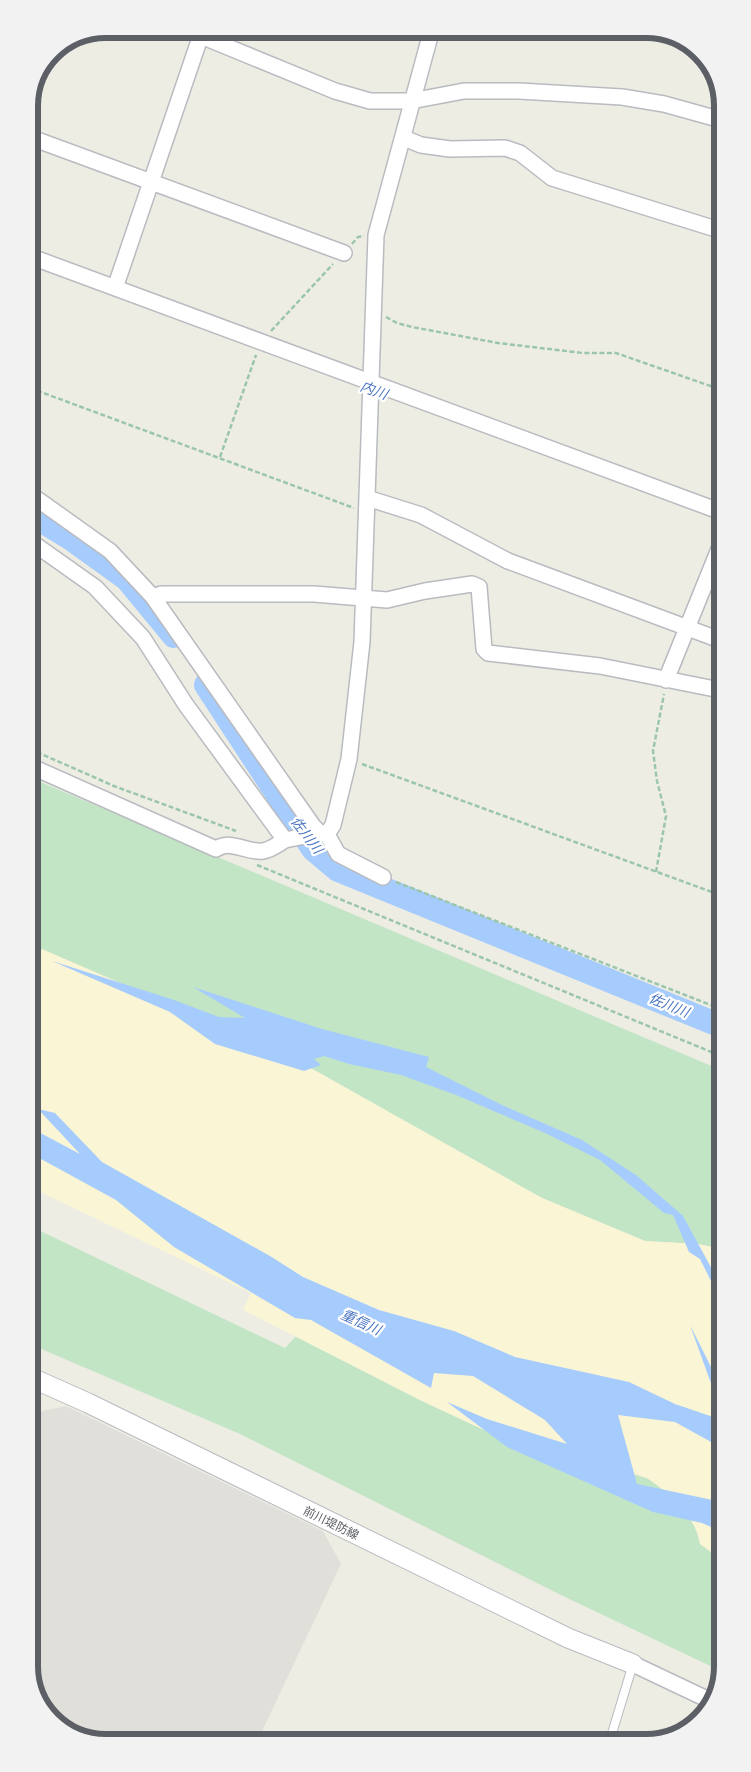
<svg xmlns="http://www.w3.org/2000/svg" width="751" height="1772" font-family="'Noto Sans','Noto Sans JP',sans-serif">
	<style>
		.industrial { fill: #e0dfd9 }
		.green { fill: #c2e5c6 }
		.sand { fill: #faf5d4 }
		.water { fill: #a6ccfd }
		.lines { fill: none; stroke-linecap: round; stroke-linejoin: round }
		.river { stroke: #a6ccfd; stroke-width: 24 }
		.service-casing { stroke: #b9bbc0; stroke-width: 10 }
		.minor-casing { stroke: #b9bbc0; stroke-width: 18 }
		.tertiary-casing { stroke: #b9bbc0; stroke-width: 21 }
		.path { stroke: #9bc6ac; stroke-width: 2.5; stroke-dasharray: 5 2.5; stroke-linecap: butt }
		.service { stroke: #fff; stroke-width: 8 }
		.minor { stroke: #fff; stroke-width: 15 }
		.tertiary { stroke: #fff; stroke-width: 19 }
		.labels { text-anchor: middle; stroke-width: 4.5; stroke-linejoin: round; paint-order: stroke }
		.street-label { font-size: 12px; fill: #5c5f65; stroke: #fff }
		.water-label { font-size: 14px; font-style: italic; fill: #4874c1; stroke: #fff }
		.rim { fill: none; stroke: #5c5f65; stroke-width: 6 }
	</style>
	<rect width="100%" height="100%" fill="#eeede4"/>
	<path class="industrial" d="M66,1406L323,1531L341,1564L257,1742L100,1743L58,1727L33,1691L32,1413Z"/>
	<path class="green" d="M31,778L721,1070V1249L698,1244L645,1241L542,1198L291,1057L31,946Z
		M32,1227L285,1348L296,1336L420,1400L482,1429L647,1478C671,1495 695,1514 700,1544L722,1560L721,1671L565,1597L240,1434L32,1345Z"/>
	<path class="sand" d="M42,949L291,1057L542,1198L645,1241L698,1244L721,1249L722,1560L700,1544C695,1514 671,1495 647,1478L482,1429L420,1400L243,1310L251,1293L32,1188L31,975Z"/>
	<path class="water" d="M52,961L174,1000L219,1017L245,1018L193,987L322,1029L429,1057L426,1067L502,1105L582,1140L636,1175L683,1216L719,1282L721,1301L700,1259L689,1252L673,1215L664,1213L600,1160L545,1133L456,1095L401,1075L349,1064L324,1056L314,1059L321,1065L304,1071L215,1044L170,1012Z
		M38,1109L55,1113L102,1162L270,1256L303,1277L379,1310L454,1331L515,1357L629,1382L675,1404L722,1420V1448L675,1422L618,1415L637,1484L722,1502V1532L702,1523L653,1512L507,1447L447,1402L487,1419L567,1444L545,1420L473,1376L434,1373L431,1388L311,1320L295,1318L174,1247L116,1200L41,1159L31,1166V1128L80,1154Z
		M690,1325L722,1389V1414Z"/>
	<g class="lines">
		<path class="river" d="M30,514L70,538L127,579L174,636
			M206,685L313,849L338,870L721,1026"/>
		<defs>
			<path id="service" d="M610,1740L633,1664"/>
			<path id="minor" d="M184,29L335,91L370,101H411L464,91H519L622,97L664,104L718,119
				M29,137L344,253
				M404,138L421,145L450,149L505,148L520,153L552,178L719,230
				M29,256L719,511
				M115,288L203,29
				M30,494L110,551L153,597L313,826L320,833
				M367,498L421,515L508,561L720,640
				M30,541L95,587L143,638L186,705L285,840L315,834H327
				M153,597L161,594H314L387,600L425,591L472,584L479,587L484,649L488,653L600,666L720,690
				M666,680L719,549
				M30,766L216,849C232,839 246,853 263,851C271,850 278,844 285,840
				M383,877L338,854L327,834L333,825L349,759L362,642L376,235L432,29
				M633,1664L711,1701"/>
			<path id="tertiary" d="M32,1378L88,1403L568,1638L633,1664"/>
		</defs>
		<use href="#service" class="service-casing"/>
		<use href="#minor" class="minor-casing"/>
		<use href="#tertiary" class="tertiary-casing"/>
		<path class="path" d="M352,244L358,237L364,236
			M386,317L397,323L412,327L498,343L583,353H616L719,389
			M271,331L333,264
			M30,388L354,508
			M220,457L256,355
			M30,749L114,786L236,831
			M362,764L720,895
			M257,865L721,1056
			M656,872L666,816L657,781L653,751L664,694
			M396,882L721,1009"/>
		<use href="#service" class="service"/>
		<use href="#minor" class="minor"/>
		<use href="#tertiary" class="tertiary"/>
	</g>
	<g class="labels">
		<g class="street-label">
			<text transform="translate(331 1523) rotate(26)" y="4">前川堤防線</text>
		</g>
		<g class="water-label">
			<text transform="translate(374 390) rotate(20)" y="5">内川</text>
			<text transform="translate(307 835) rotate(53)" y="5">佐川川</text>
			<text transform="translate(669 1005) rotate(22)" y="5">佐川川</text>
			<text transform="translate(361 1322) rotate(24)" y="5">重信川</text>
		</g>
	</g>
	<path d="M0 0H751V1772H0ZM106 38H646A68 68 0 0 1 714 106V1666A68 68 0 0 1 646 1734H106A68 68 0 0 1 38 1666V106A68 68 0 0 1 106 38Z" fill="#f2f2f3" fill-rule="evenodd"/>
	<path class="rim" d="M106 38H646A68 68 0 0 1 714 106V1666A68 68 0 0 1 646 1734H106A68 68 0 0 1 38 1666V106A68 68 0 0 1 106 38Z"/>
</svg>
